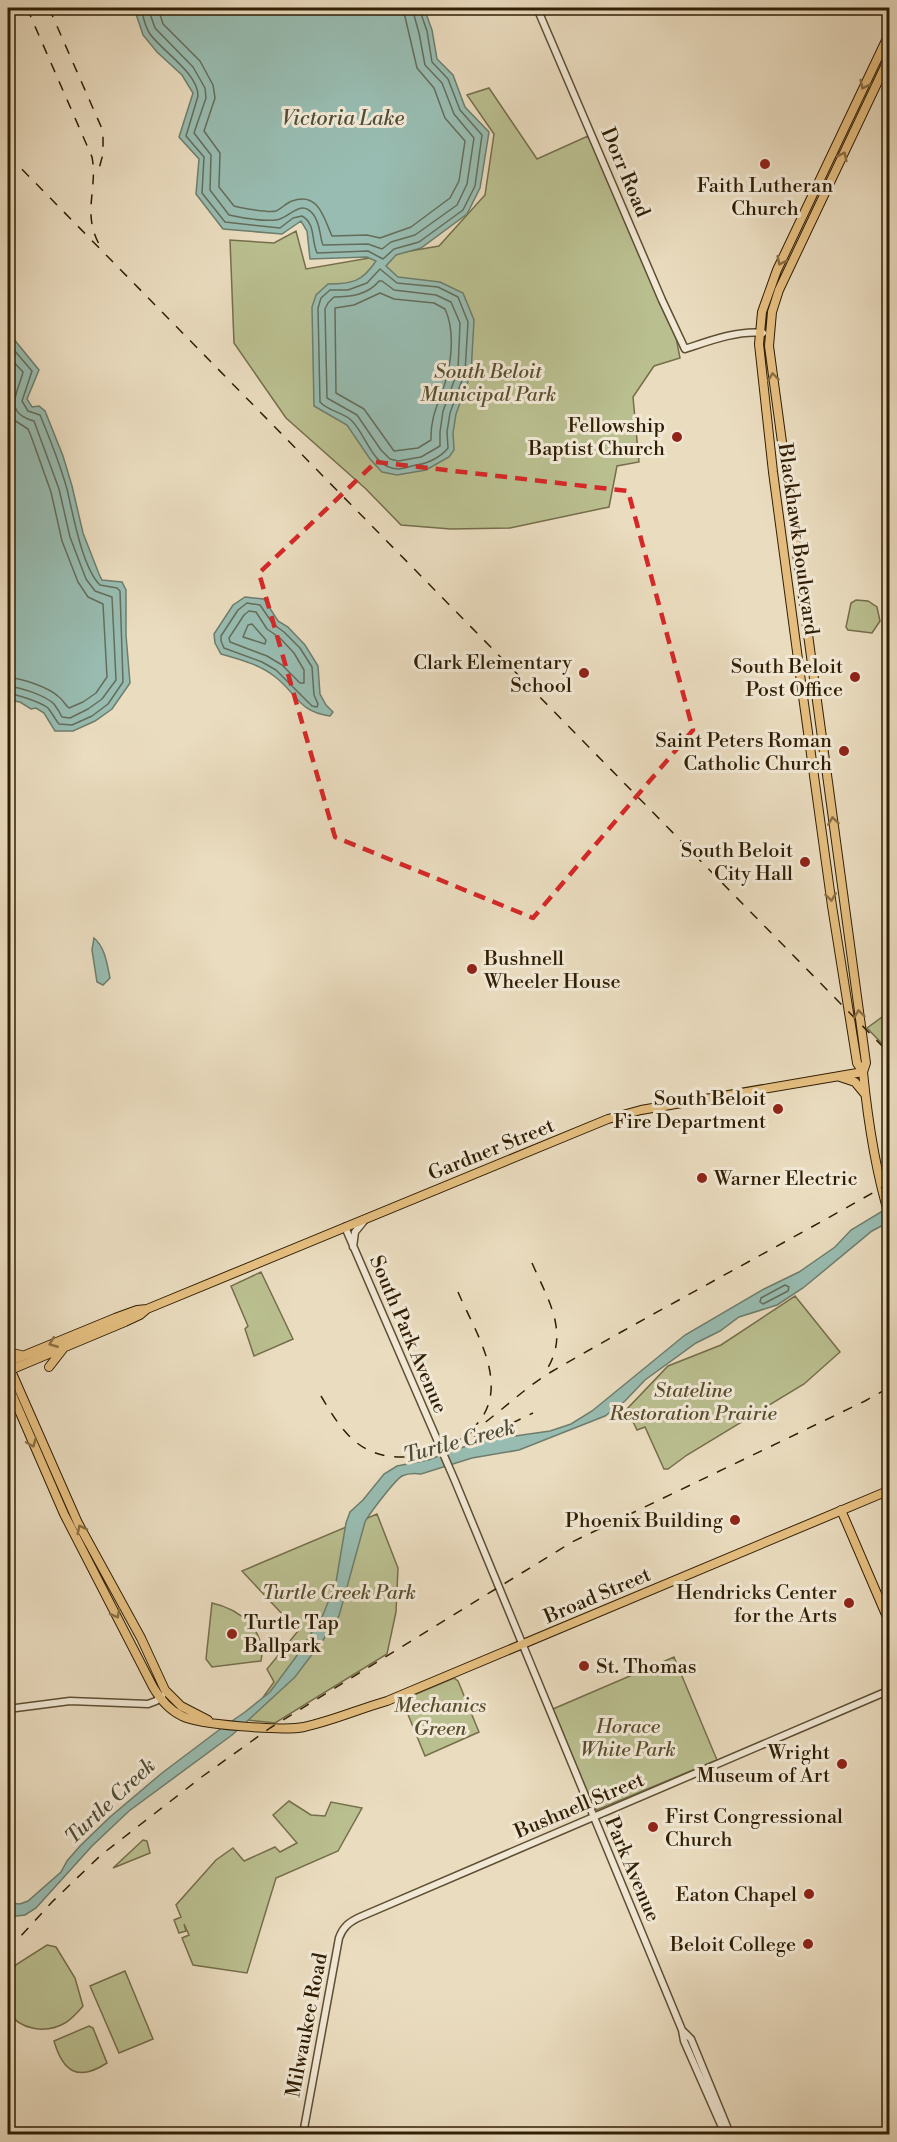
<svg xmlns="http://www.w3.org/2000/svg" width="897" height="2142" font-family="'Libre Bodoni',serif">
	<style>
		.green { fill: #babf90; stroke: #756e4a; stroke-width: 1.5 }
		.water { fill: #98bcb1; stroke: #6e7d6c; stroke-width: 1.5 }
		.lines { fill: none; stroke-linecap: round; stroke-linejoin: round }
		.shore { stroke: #646d5a; stroke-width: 1.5 }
		.minor-casing { stroke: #5e4e33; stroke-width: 9 }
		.major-casing { stroke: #301e04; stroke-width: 10 }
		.minor { stroke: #f1e8d5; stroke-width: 6 }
		.major { stroke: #e5be80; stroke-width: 8 }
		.rail { stroke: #301e04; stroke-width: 1.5; stroke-dasharray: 10 10; stroke-linecap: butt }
		.oneway { stroke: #8a6e42 }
		.marked { fill: none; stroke: #d62828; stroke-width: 4.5; stroke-dasharray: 12 8; stroke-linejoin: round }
		.poi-dot { fill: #8f2418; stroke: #f1e8d5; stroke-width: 2 }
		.labels { text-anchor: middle; stroke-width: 6; stroke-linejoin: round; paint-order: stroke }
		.street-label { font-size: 20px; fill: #301e04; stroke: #f1e8d5 }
		.poi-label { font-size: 20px; fill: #301e04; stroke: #f1e8d5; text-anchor: end }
		.park-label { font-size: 20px; font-style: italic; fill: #594e2e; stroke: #f1e8d5 }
		.water-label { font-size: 21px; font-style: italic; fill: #4f4d38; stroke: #f1e8d5 }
	</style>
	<rect width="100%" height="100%" fill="#eadcbf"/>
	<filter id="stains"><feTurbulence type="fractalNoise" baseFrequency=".00333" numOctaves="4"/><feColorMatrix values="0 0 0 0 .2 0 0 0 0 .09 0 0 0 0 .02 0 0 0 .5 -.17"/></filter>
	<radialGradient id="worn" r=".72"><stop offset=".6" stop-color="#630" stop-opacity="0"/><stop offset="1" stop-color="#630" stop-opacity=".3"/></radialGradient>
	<path class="green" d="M489,88L537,159L588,136L675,332L680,358L654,366L633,397L639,462L617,466L609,507L510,528L451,529L401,525L366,489L286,418L234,343L230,240L274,243L296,231L306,269L439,246L485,195L494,134L467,95Z
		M856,600L868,601L877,607L880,621L872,633L848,630L846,627L851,603Z
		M889,1012V1051L867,1028Z
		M261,1272L293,1339L254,1356L245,1329L248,1326L231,1286Z
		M795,1296L840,1352L804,1384L687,1455L668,1469H664L645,1427L637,1430L627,1409L668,1366L721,1345Z
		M377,1514L398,1568L396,1612L387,1654L275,1723L247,1720L274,1682L267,1669L298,1631L242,1571Z
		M212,1603C239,1609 267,1630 261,1661L212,1667L206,1659Z
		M674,1657L717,1760L597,1810L593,1806L553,1709Z
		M454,1678L458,1681L479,1732L425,1756L402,1700Z
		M289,1801L311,1815L325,1816L331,1802L362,1808L338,1851L276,1878L247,1973L193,1965L182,1938L189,1935L184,1924L186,1931L179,1933L174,1920L181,1917L176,1905L216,1860L233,1848L244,1861L275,1847L280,1852L297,1843L273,1815Z
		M143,1840L147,1841L150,1853L113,1868Z
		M47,1945L56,1947L75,1978L83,2006C78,2012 72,2019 65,2023C46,2034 19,2030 8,2011V1974L17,1964Z
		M125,1971L153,2039L119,2053L90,1986Z
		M89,2026L93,2028L107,2063C78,2082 63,2072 54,2041Z"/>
	<path class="water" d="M134,8H424L432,30L437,59L453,75L465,107L489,132L480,188L467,214L421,248L396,255L386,266L398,277L440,282L463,293L474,320L471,373L456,414L453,433L454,450L449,457L426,470L397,475L382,472L370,459L347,425L314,406L312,307L316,295L328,284C352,284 362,282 376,261L367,257L310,259L307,231L301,221L282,234L223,229L196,194L199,159L179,137L193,93L182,75L157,52L143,35Z
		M8,332L39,370L27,399L32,407L39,406L45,411L63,456L72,486L83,533L99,574L102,580L122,582L126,590V635L130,683L112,709L95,721L73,731H55L44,713L36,708L31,709L20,702L8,700Z
		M245,597L264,599L278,621L288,627L305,645L318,666L320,694L326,705L333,712L330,716C298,712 297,693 274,676C259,664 238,659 221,654L215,643L214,634L233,605Z
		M94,938C105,947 107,964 110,978L103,985L97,982L92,950Z
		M889,1207V1222L872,1231L803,1288L777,1305L739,1317L720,1331L696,1343L645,1380L625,1401L605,1416L519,1450L472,1458L421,1474C414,1473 408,1473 402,1476C395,1480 369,1514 365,1522L339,1616L323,1640L295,1677L232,1735L129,1811L92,1846L36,1908L25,1915L8,1917V1903L20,1904L28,1901L61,1872L67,1861L80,1846L110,1817L162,1773L219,1730L245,1712L270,1692L298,1654L323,1615L336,1582L346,1523L350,1512L363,1500L384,1474L397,1466L428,1460L480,1441L550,1431L571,1424L592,1411L685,1335L764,1289L799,1272L835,1247L851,1230Z"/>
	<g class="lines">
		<path class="shore" d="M141,8C143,16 145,27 150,34C163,52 198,73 198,96L186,136L204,157L202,193L225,222L280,228L293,218L302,216C316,224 311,240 317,253L368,251L383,259L394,249L419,242L463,210L475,186L482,135L460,110L448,79L432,62L427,31L419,8
			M148,8L155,28L193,67L205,88L206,98L194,133L211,155L210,190L229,215C242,218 262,221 276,220C289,219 300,198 313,214C321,224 319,235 323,245L368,244L382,249L391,242L415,235L457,205L467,184L474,138L454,114L442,83L425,65L419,33L412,8
			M158,8L163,24L200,61L213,85L215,98L204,131L220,153L219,187L234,206C241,208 269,213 276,211C281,209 286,203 292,201C319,191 324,219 332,236L367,235L380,238L411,227L450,198L459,181L465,141L445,118L434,88L417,68L403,8
			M380,269L397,283L438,287L458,297L468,322L465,372L450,413L447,432L448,448C441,457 427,464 416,465C410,466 403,469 398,469C372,468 367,435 351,420C342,412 328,411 320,402L318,308L321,298L330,290H348L367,283Z
			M379,281H382L394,290L436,295L451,302L460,323L458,370L443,411L440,432V446L421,457L398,461L390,459L381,450L357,415L327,398L325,309L328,303L334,297C350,297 368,295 379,281Z
			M380,293L394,299L434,303L445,309C453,326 452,350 449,368C444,395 430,411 431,440L418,448L394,451L364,409L336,393L335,308L354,305Z
			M8,343L32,371L22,401L28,411L40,415C50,439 60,464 67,489C73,514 82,567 100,585L117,588L120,591L123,682L108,704L92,716L72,725L59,724C55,719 52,713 48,708C42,703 15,693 8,694
			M8,356L23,372C18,393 2,412 34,421L59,489L70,537L86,579L95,591L112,597L116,680L102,699L88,709L70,718L62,717C60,713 57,708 54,704C46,696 19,686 8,687
			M8,409L14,420L28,429L31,436L51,492L62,541L78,582L88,597L103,604L107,677L96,693L83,702L69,708C65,705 63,700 59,697C50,688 20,677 8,678
			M247,603L260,605L273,624L284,632L300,648L312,667L314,695L318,704L317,707L312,706L276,670L262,662L224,648L221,641V636L238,610Z
			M249,611L256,612L267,629L280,638L294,653L304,670V683H300L282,665L267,656L230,642L229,638L244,615Z
			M252,624L266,640L265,644L243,637L248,625Z
			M785,1285L789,1287L788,1291L763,1304L760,1302L761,1298Z"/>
		<defs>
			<path id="minor" d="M537,8L662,300L685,349C709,341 738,330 763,333
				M345,1227L455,1481L682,2030L684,2041L725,2134
				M353,1247L355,1232L364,1221
				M8,1709L70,1701L148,1704L156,1701L162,1696
				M683,2031L691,2039L730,2134
				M303,2134L339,1938C343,1927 349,1922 360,1917L890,1690"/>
			<path id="major" d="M890,56L779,290L772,312L769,346L866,1063L863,1072C868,1122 875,1170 890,1218
				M863,1072L857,1063L832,906L802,689L773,472L759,344L762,312L777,270L890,32
				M840,1077L855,1082L864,1093
				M8,1352L21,1355
				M8,1362L115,1318L137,1310L147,1309
				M8,1364L78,1523L141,1638L165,1690L181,1706L208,1720
				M49,1367L63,1349
				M8,1371L125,1322L140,1315L147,1309L608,1119L641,1110L863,1072
				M8,1385L64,1514L153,1687C160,1699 169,1710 182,1716C199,1725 284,1731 304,1727C332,1721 359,1709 387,1701L890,1490
				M841,1510L890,1624"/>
		</defs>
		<use href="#minor" class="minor-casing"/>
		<use href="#major" class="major-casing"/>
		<use href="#minor" class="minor"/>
		<use href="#major" class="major"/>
		<path class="rail" d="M27,8L92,157C98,188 82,213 99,244
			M49,8L103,131V154L97,176
			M8,155L890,1054
			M532,1263C549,1302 572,1336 543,1375
			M458,1292C475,1332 512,1386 476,1425
			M321,1396C341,1430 359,1458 403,1457C464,1456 504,1400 551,1372C663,1307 778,1247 890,1183
			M474,1437L506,1426L533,1413
			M8,1950L52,1902L101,1855L203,1776L270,1728L572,1542L865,1401L890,1387"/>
	</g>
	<defs><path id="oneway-chevron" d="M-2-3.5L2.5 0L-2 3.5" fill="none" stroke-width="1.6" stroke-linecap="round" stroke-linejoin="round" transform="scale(1.5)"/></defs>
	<g class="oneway">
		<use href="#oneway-chevron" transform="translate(864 85) rotate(116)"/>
		<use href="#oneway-chevron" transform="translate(843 156) rotate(-64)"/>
		<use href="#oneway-chevron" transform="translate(781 261) rotate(115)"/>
		<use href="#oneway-chevron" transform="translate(773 377) rotate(-97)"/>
		<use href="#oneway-chevron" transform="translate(833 821) rotate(-98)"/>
		<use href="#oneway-chevron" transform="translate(831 897) rotate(82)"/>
		<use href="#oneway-chevron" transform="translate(859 1014) rotate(-98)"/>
		<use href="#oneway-chevron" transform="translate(53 1343) rotate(158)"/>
		<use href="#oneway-chevron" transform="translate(32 1443) rotate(67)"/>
		<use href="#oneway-chevron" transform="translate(81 1529) rotate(-116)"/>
		<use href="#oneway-chevron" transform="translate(116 1614) rotate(61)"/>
	</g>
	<path class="marked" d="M376,462L628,491L693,730L533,918L335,837L259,573Z"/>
	<g class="poi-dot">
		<circle cx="765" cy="164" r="6"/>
		<circle cx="677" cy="437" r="6"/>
		<circle cx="584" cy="673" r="6"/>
		<circle cx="855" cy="677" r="6"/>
		<circle cx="844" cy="751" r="6"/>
		<circle cx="805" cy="862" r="6"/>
		<circle cx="472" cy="969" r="6"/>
		<circle cx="778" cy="1109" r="6"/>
		<circle cx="702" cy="1178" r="6"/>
		<circle cx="735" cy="1520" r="6"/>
		<circle cx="849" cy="1603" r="6"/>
		<circle cx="232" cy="1634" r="6"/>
		<circle cx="584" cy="1666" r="6"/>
		<circle cx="842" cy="1764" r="6"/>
		<circle cx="653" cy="1827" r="6"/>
		<circle cx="809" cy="1894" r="6"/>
		<circle cx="808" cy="1944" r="6"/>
	</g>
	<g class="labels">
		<g class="street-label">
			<text transform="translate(626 172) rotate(67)" y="7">Dorr Road</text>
			<text transform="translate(799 539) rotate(82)" y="7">Blackhawk Boulevard</text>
			<text transform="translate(491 1149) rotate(-22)" y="7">Gardner Street</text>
			<text transform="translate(409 1334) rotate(67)" y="7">South Park Avenue</text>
			<text transform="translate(597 1595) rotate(-23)" y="7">Broad Street</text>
			<text transform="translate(579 1805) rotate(-23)" y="7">Bushnell Street</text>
			<text transform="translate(633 1869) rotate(67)" y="7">Park Avenue</text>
			<text transform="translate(306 2025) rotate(-79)" y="7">Milwaukee Road</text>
		</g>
		<g class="poi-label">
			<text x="765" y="192" text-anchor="middle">Faith Lutheran<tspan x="765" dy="23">Church</tspan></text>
			<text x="665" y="432">Fellowship<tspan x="665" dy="23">Baptist Church</tspan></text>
			<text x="572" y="669">Clark Elementary<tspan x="572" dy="23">School</tspan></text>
			<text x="843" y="673">South Beloit<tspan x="843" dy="23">Post Office</tspan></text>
			<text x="832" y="747">Saint Peters Roman<tspan x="832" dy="23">Catholic Church</tspan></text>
			<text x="793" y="857">South Beloit<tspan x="793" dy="23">City Hall</tspan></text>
			<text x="484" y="965" text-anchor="start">Bushnell<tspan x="484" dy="23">Wheeler House</tspan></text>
			<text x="766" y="1105">South Beloit<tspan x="766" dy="23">Fire Department</tspan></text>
			<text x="714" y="1185" text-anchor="start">Warner Electric</text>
			<text x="723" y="1527">Phoenix Building</text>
			<text x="837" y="1599">Hendricks Center<tspan x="837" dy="23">for the Arts</tspan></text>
			<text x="244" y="1629" text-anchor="start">Turtle Tap<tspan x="244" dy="23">Ballpark</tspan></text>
			<text x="596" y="1673" text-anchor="start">St. Thomas</text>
			<text x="830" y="1759">Wright<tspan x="830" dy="23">Museum of Art</tspan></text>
			<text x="665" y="1823" text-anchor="start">First Congressional<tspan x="665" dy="23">Church</tspan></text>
			<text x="797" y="1901">Eaton Chapel</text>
			<text x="796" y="1951">Beloit College</text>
		</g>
		<g class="park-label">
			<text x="488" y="378">South Beloit<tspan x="488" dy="23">Municipal Park</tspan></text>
			<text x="693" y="1397">Stateline<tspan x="693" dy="23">Restoration Prairie</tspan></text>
			<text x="339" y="1599">Turtle Creek Park</text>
			<text x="440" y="1712">Mechanics<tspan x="440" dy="23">Green</tspan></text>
			<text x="628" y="1733">Horace<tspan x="628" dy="23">White Park</tspan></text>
		</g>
		<g class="water-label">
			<text x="343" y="125">Victoria Lake</text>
			<text transform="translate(459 1441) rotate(-15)" y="7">Turtle Creek</text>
			<text transform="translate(110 1801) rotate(-43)" y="7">Turtle Creek</text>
		</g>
	</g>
	<rect width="897" height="2142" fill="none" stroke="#eadcbf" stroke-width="30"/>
	<rect x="9" y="9" width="879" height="2124" fill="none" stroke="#301e04" stroke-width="3"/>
	<rect x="15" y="15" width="867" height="2112" fill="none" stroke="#301e04" stroke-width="1.5"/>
	<rect width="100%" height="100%" filter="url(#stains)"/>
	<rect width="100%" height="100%" fill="url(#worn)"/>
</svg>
